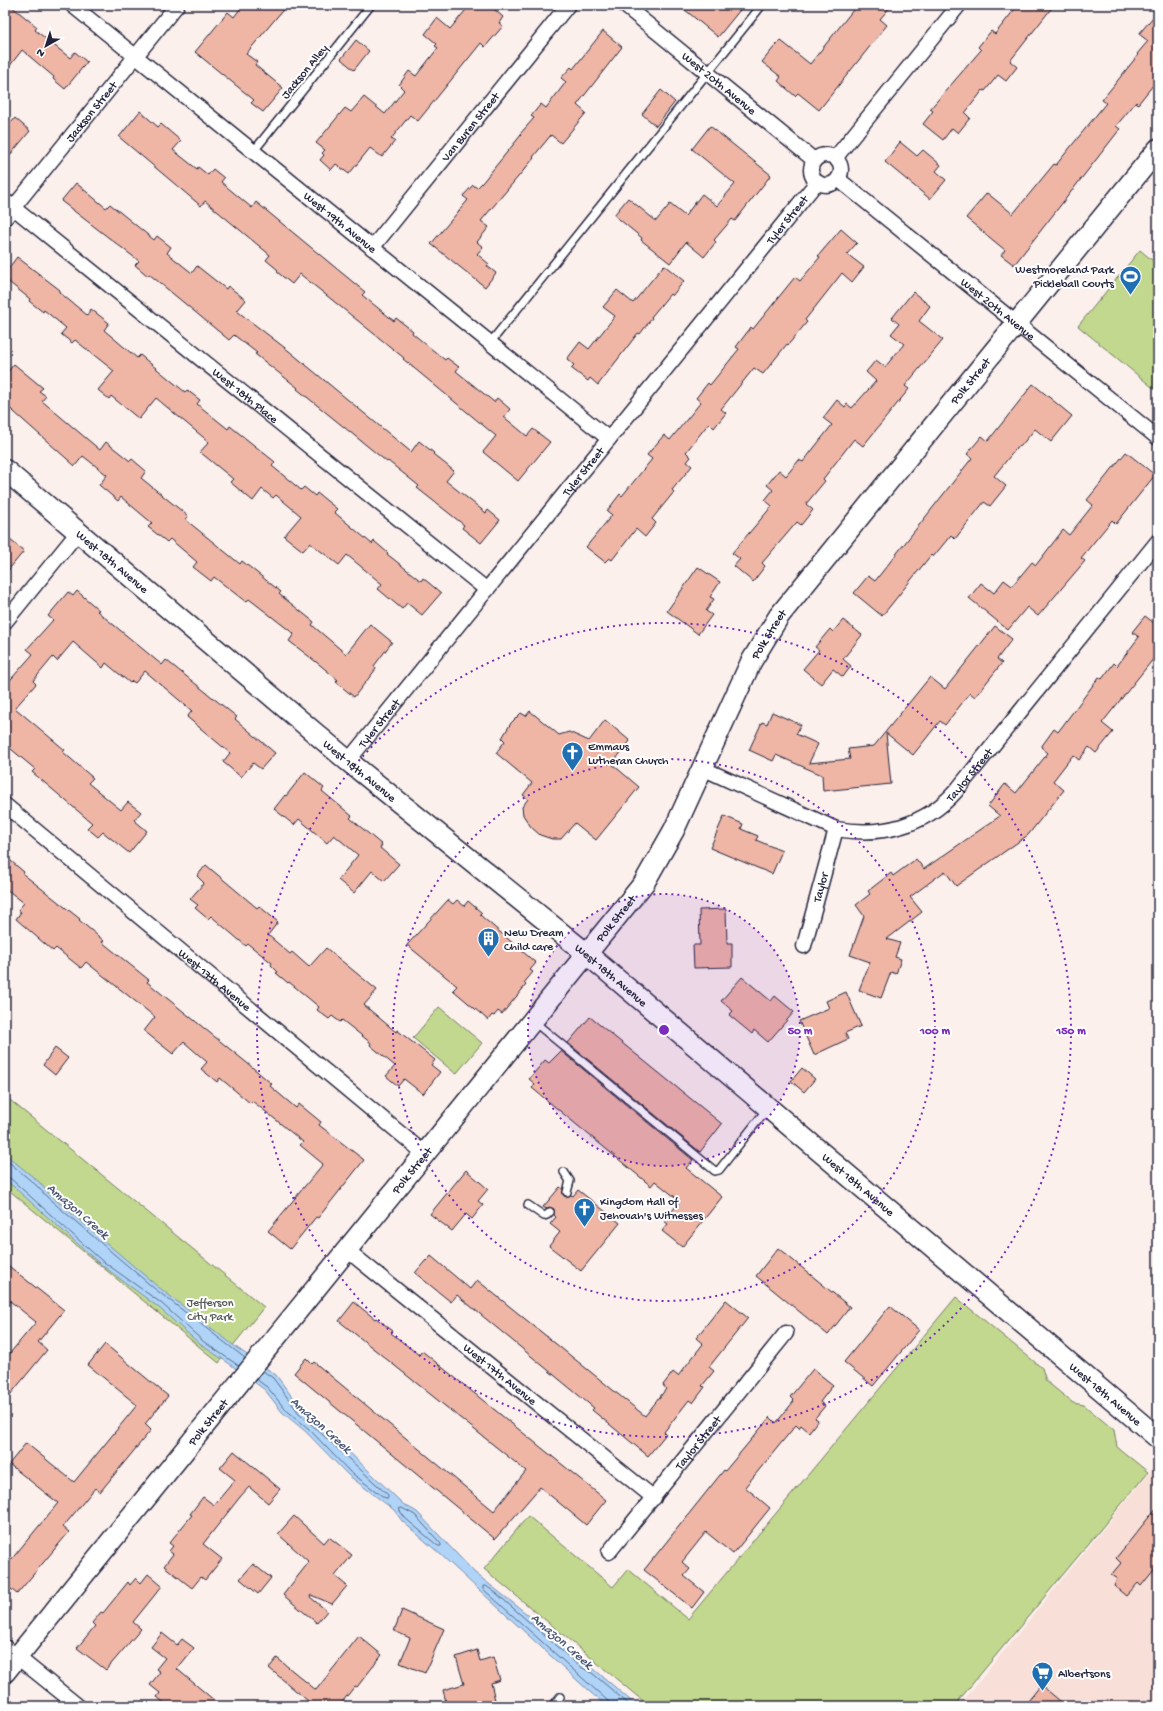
<svg xmlns="http://www.w3.org/2000/svg" width="1163" height="1711" font-family="'Gochi Hand',sans-serif">
	<style>
		.built { fill: #f8dfd8 }
		.green { fill: #c2d88e; stroke: #727d64 }
		.water { fill: #afd4f8; stroke: #778dac }
		.lines { fill: none; stroke-linecap: round; stroke-linejoin: round }
		.shore { stroke: #5a6987; stroke-width: 1 }
		.building { fill: #efb6a6; stroke: #22223b }
		.lane-casing { stroke: #22223b; stroke-width: 10 }
		.street-casing { stroke: #22223b; stroke-width: 17 }
		.secondary-casing { stroke: #22223b; stroke-width: 23 }
		.lane { stroke: #fff; stroke-width: 7 }
		.street { stroke: #fff; stroke-width: 14 }
		.secondary { stroke: #fff; stroke-width: 20 }
		.ring { fill: none; stroke: #7b2cbf; stroke-width: 2; stroke-dasharray: 2 4 }
		.labels { text-anchor: middle; stroke-width: 4; stroke-linejoin: round; paint-order: stroke }
		.street-label { font-size: 12px; fill: #22223b; stroke: #fff }
		.poi-label { font-size: 12px; fill: #22223b; stroke: #fff; text-anchor: start }
		.park-label { font-size: 12px; fill: #525954; stroke: #fff }
		.water-label { font-size: 13px; font-style: italic; fill: #4c5774; stroke: #fff }
		.centre { fill: #7b2cbf; stroke: #fff; stroke-width: 2 }
		.ring-label { font-size: 12px; text-anchor: middle; font-weight: bold; fill: #7b2cbf; stroke: #fff; stroke-width: 4; stroke-linejoin: round; paint-order: stroke }
	</style>
	<rect width="100%" height="100%" fill="#fcf0ed"/>
	<filter id="ink" filterUnits="userSpaceOnUse"><feTurbulence type="fractalNoise" baseFrequency=".025" numOctaves="2"/><feDisplacementMap in="SourceGraphic" scale="8" xChannelSelector="R" yChannelSelector="G"/><feConvolveMatrix kernelMatrix="1 2 1 2 8 2 1 2 1" color-interpolation-filters="sRGB"/></filter>
	<g filter="url(#ink)">
		<path class="built" d="M1158,1462V1706H959Z"/>
		<path class="green" d="M1140,250L1158,265V392L1078,326Z
			M439,1007L482,1043L456,1074L413,1038Z
			M5,1096L264,1307L219,1363L5,1187Z
			M956,1297L1042,1368L1046,1381L1073,1403L1084,1405L1114,1430L1117,1447L1148,1472L954,1706H649L484,1569L528,1516L613,1587L628,1569L688,1619Z"/>
		<path class="water" d="M5,1154L39,1182L50,1195L157,1286L237,1348L276,1375L301,1409L345,1448L403,1504L417,1512L475,1573L527,1614L581,1663L594,1669L637,1706H607L591,1693L440,1554L402,1521L394,1510L348,1475L305,1431L282,1412L265,1390L227,1362L201,1345L158,1307L99,1263L5,1179Z"/>
		<g class="lines">
			<path class="shore" d="M5,1159L36,1185L48,1198L155,1289L245,1358
				M5,1176L11,1179L101,1260L161,1303L204,1342L239,1366
				M256,1379L268,1388L285,1409L308,1428L350,1472L385,1498H388V1495L298,1412L273,1378L263,1371
				M400,1508H402L415,1515L441,1544V1546H438L405,1518L400,1511Z
				M609,1706L608,1701L483,1589V1586H486L496,1593L579,1666L592,1673L631,1706"/>
		</g>
		<path class="building" d="M5,5H10L37,27L35,30L70,58L75,52L87,62L65,89L53,79L54,77L22,50L5,72Z
			M243,5H287L246,54L257,62L255,65L283,88L263,112L251,103L254,100L195,52L228,12L234,17Z
			M470,5H489L503,17L499,23L503,26L485,47L481,43L418,121L410,115L391,139L395,141L382,157L370,148L349,174L336,164L331,170L320,160L324,155L322,153L325,150L316,143L345,108L351,112L364,97L385,114L404,90L399,85L409,71L416,76L438,48L435,46L437,44L425,34L437,18L450,29Z
			M679,5H744L718,37Z
			M857,5H892L880,19L887,25L819,110L798,93L795,96L778,81L781,77L762,62L780,40L810,64Z
			M1018,5H1054L1010,61L1017,67L1006,81L998,75L985,91L983,90L965,113L970,118L958,133L952,128L943,140L923,124L933,111L930,109L981,50L978,47L991,31L995,34Z
			M1158,11V79L1138,104L1136,102L1116,126L1120,129L1014,265L1001,255L1005,250L966,218L987,193L1013,214L1054,164L1056,165L1106,103L1102,100L1138,55L1137,54L1148,41L1139,34Z
			M603,31L622,47L577,105L586,113L561,143L551,135L533,157L534,158L481,221L489,227L477,242L483,247L477,254L489,264L487,266L496,273L485,287L431,244L468,200L463,196L473,185L477,188L482,183L521,135L520,134L534,118L531,116L541,104L546,108L566,82L561,78L571,67L573,69Z
			M356,40L369,51L354,70L341,59Z
			M661,90L675,102L656,126L642,114Z
			M140,111L158,127L161,124L181,141L173,150L197,169L198,167L208,175L213,169L224,178L221,182L252,208L256,202L365,292L362,295L394,321L396,318L413,331L412,333L445,360L447,358L459,367L456,371L494,402L497,398L510,409L504,417L527,436L533,429L550,442L518,481L483,452L496,436L403,359L404,358L300,274L292,284L277,272L278,270L266,260L270,255L205,201L201,206L119,137Z
			M5,116L12,122L15,118L30,131L5,161Z
			M710,126L771,175L735,221L732,219L714,240L716,242L704,257L686,242L670,263L641,240L642,238L614,215L628,198L656,221L670,204L685,216L702,194L717,206L735,184L692,149Z
			M900,142L917,156L923,150L941,165L936,171L946,180L930,199L885,162Z
			M76,183L106,208L110,204L154,240L157,236L171,247L167,253L192,273L197,266L226,289L228,286L246,300L237,311L289,351L411,452L419,441L434,453L433,454L454,471L446,481L486,513L488,510L500,520L481,543L462,528L464,525L417,488L419,486L388,461L387,462L297,389L298,388L255,354L257,353L234,335L229,340L149,274L148,276L135,265L139,261L61,201Z
			M841,229L857,243L847,254L864,267L852,282L842,273L805,320L807,322L788,345L787,344L763,374L754,368L721,409L726,413L714,428L709,423L686,452L691,457L687,462L692,466L672,490L674,492L652,519L656,523L645,537L636,529L612,560L609,558L605,562L586,547L612,515L607,511L620,494L622,496L652,459L647,455L664,435L670,440L701,402L696,398L708,383L710,385L739,349L736,347L751,327L753,329L795,277L800,281L820,257L818,256Z
			M17,257L60,290L59,292L87,315L91,309L109,323L104,330L137,358L140,355L185,392L187,390L200,400L197,404L228,429L230,426L275,462L272,466L301,490L304,487L315,496L317,493L337,509L334,512L372,544L374,541L388,553L387,554L421,581L423,578L441,593L422,615L407,603L402,609L378,589L382,584L347,555L339,565L310,543L303,551L284,536L301,516L276,495L273,498L262,489L253,501L230,482L233,479L200,452L209,442L156,398L139,419L111,396L109,399L98,390L114,371L75,340L72,343L61,334L66,328L44,310L43,312L29,301L30,299L5,279V273Z
			M664,265L684,281L672,296L670,294L651,317L652,318L640,334L638,333L598,385L590,378L588,381L571,368L574,365L567,359L580,342L589,349L615,316L603,307L617,290L633,303Z
			M913,292L930,306L919,321L943,340L905,386L909,389L863,446L854,439L823,479L825,481L806,504L813,510L801,525L797,522L762,563L765,566L753,582L734,566L740,559L732,553L772,506L765,500L773,490L767,485L779,470L786,476L799,460L803,462L832,425L823,418L837,400L845,407L847,404L852,408L876,381L866,372L876,360L885,367L904,344L891,334L899,324L892,318Z
			M14,364L43,388L39,391L46,396L42,401L100,450L106,442L130,461L132,459L146,471L141,478L188,516L186,520L240,564L242,561L281,592L279,594L314,622L312,625L346,654L370,624L392,642L374,666L376,669L354,697L336,682L338,680L320,665L289,641L294,634L249,599L246,602L214,577L211,581L193,567L197,562L170,539L167,542L148,527L152,523L121,497L118,501L99,485L107,475L83,456L75,466L5,404V375Z
			M1033,384L1072,416L1051,442L1035,429L1020,447L1019,445L994,476L1006,486L990,506L984,502L955,539L951,535L933,557L931,555L882,616L854,593L868,576L875,581L972,458L967,454L982,436L988,441Z
			M1126,452L1155,475L1116,524L1112,520L1081,558L1085,561L1038,616L1027,607L1008,630L969,598L981,583L994,593L1004,580L1012,586L1032,562L1036,565L1063,530L1069,535L1093,505L1087,500Z
			M5,536L24,551L5,574Z
			M698,567L720,582L710,597L714,599L706,611L712,615L698,634L667,611Z
			M77,591L99,610L97,611L162,665L166,660L207,693L237,717L235,719L275,753L261,769L253,763L241,777L223,762L230,753L187,717L192,711L145,671L135,683L132,681L130,683L106,663L103,668L73,642L57,661L53,657L33,681L36,684L15,708L65,750L63,752L93,778L88,783L121,810L128,802L141,812L134,820L147,831L129,853L103,832L98,837L87,828L92,823L32,772L35,769L5,744V686L33,654L27,649L53,620L48,616L68,592L73,596Z
			M1145,616L1158,626V653L1102,723L1113,732L1096,753L1089,747L1079,760L1073,755L1053,781L1064,790L1028,835L956,886L945,871L910,897L922,912L887,939L900,943L895,957L901,959L896,974L891,972L881,998L859,990L870,962L850,955L864,916L856,905L870,894L868,891L891,873L893,876L916,859L924,869L1000,816L988,806L1005,784L1016,793L1048,753L1041,747L1054,729L1058,732L1099,677L1102,679L1114,663L1117,666L1139,637L1132,632Z
			M843,620L862,635L843,659L851,666L843,677L833,669L821,684L803,669L819,650L815,647L830,629L833,632Z
			M995,626L1012,639L997,659L1002,663L975,697L970,693L945,725L940,721L913,755L886,733L891,784L823,791L822,775L776,755L773,761L749,750L762,722L767,724L772,712L801,725L796,734L818,744L809,763L850,759L848,749L874,746L930,677L945,689Z
			M530,711L559,735L569,732L589,741L605,720L630,741L612,764L639,787L596,840L575,823L561,839H552L540,835L531,827L523,815L522,807L528,799L523,795L532,783L496,753L505,741L502,738L511,723L521,713L526,716Z
			M305,772L324,788L322,791L352,816L350,818L382,845L380,848L399,864L384,881L372,871L354,893L338,880L358,855L334,835L327,843L299,819L294,825L274,809L285,795L286,796Z
			M724,816L743,824L741,829L758,836L756,840L782,851L772,874L710,848Z
			M5,856L24,872L23,874L80,919L79,920L104,941L102,942L149,980L147,982L252,1067L272,1084L270,1086L296,1108L299,1104L321,1122L319,1125L364,1160L318,1218L316,1217L290,1249L268,1231L323,1164L300,1145L303,1142L270,1115L252,1101L250,1103L220,1078L217,1082L201,1069L207,1062L184,1042L173,1054L144,1031L155,1017L86,962L81,968L56,948L53,951L16,919L21,912L18,910L24,903L5,888Z
			M206,865L257,908L259,906L278,922L268,935L290,954L292,952L309,967L326,948L377,990L364,1005L396,1032L397,1030L435,1060L431,1065L440,1072L423,1094L404,1079L398,1086L386,1076L395,1066L370,1045L371,1043L342,1020L340,1022L332,1016L329,1019L317,1010L319,1007L289,982L288,983L276,973L278,972L271,965L272,963L248,944L246,946L211,916L208,919L195,908L198,905L190,899L204,883L197,876Z
			M448,900L453,904L457,900L464,906L468,901L482,913L480,915L536,963L530,970L533,972L524,983L526,985L502,1014L498,1011L494,1016L492,1015L488,1020L453,990L457,986L407,945Z
			M726,909L727,943H732V967L694,968L693,945H700L699,910Z
			M742,977L771,1001L775,996L794,1012L768,1042L754,1030L752,1034L729,1015L733,1011L721,1001Z
			M846,992L861,1026L845,1033L848,1039L814,1055L799,1021L829,1008L826,1001Z
			M590,1017L722,1124L700,1152L568,1043Z
			M55,1048L68,1058L55,1075L43,1065Z
			M561,1051L693,1160L686,1168L722,1197L682,1247L662,1231L668,1224L664,1221L680,1201L655,1181L651,1186L532,1088L535,1084L529,1079L545,1060L549,1063Z
			M802,1068L815,1079L804,1092L791,1081Z
			M466,1170L488,1189L478,1201L483,1205L472,1219L466,1214L452,1231L430,1214Z
			M560,1187L563,1189V1195L566,1197L571,1195L573,1196L578,1190L620,1223L581,1271L549,1246L560,1232L550,1224L556,1217L554,1215V1209L549,1207L546,1209L543,1207Z
			M778,1248L850,1307L828,1335L756,1276Z
			M431,1256L470,1289L477,1280L645,1416L666,1389L663,1385L673,1372L678,1376L703,1344L696,1338L726,1300L748,1318L709,1367L714,1371L702,1386L705,1387L693,1403L689,1400L664,1432L666,1434L648,1456L592,1410L594,1408L457,1295L451,1302L415,1273L426,1260L427,1261Z
			M5,1263L64,1310L38,1342L47,1350L5,1401V1359L36,1322L5,1297Z
			M354,1302L375,1319L376,1318L393,1331L391,1333L419,1355L422,1351L606,1500L586,1525L540,1487L495,1539L294,1373L306,1358L312,1364L314,1362L494,1511L526,1471L339,1321Z
			M890,1306L919,1330L873,1386L844,1362Z
			M105,1344L168,1396L145,1424L151,1430L100,1492L95,1488L63,1527L69,1532L17,1594L5,1584V1567L58,1503L9,1464L26,1443L74,1482L137,1405L88,1365Z
			M813,1369L833,1385L820,1402L825,1406L815,1418L818,1420L809,1432L801,1425L799,1428L796,1425L745,1487L770,1508L733,1554L706,1532L682,1562L690,1569L684,1576L704,1592L692,1608L644,1570L724,1470L725,1471L770,1417L776,1423L794,1401L790,1397Z
			M234,1451L280,1489L268,1503L249,1487L240,1497L203,1544L222,1559L205,1580L201,1577L192,1588L164,1566L173,1554L169,1551L173,1546L169,1543L192,1515L190,1514L203,1497L214,1505L235,1480L220,1468Z
			M1158,1506V1565L1141,1586L1138,1583L1126,1596L1114,1586L1117,1579L1111,1575L1121,1563L1116,1558Z
			M294,1516L324,1543L329,1537L352,1555L335,1576L347,1586L332,1604L311,1595L310,1597L327,1611L317,1623L283,1595L309,1562L278,1534Z
			M253,1564L271,1578L258,1594L240,1579Z
			M148,1574L162,1586L133,1622L141,1629L106,1670L77,1648L95,1626L92,1623L101,1612L103,1613L128,1582L130,1585L136,1578L141,1583Z
			M402,1610L444,1629L425,1673L400,1663L410,1638L394,1631Z
			M162,1633L177,1645L182,1639L194,1648L177,1669L221,1706H168L157,1697L160,1693L150,1685L160,1672L156,1669L165,1658L151,1647Z
			M359,1636L382,1655L357,1687L355,1686L339,1706H304L308,1701L269,1668L277,1658L316,1690Z
			M477,1650L480,1661L493,1657L500,1680L491,1683L495,1700L475,1706H447L443,1690L464,1684L456,1657Z
			M1041,1685L1066,1706H1024Z"/>
		<g class="lines">
			<defs>
				<path id="lane" d="M253,152L371,5
					M490,343L762,5
					M533,1021L715,1171L719,1170L767,1109
					M564,1172L570,1181L567,1192
					M528,1205L544,1216L547,1215L550,1212
					M553,1706L560,1697"/>
				<g id="street">
					<path id="s1" d="M72,5L609,439"/>
					<path id="s2" d="M624,5L814,160"/>
					<circle cx="826" cy="170" r="15"/>
					<path d="M836,157L959,5"/>
					<path id="s3" d="M838,179L1158,438"/>
					<path id="s4" d="M5,201L487,590"/>
					<path id="s5" d="M5,218L177,5"/>
					<path id="s6" d="M372,248L568,5"/>
					<path d="M5,622L79,531"/>
					<path id="s7" d="M348,761L817,182"/>
					<path id="s8" d="M702,768L836,829C882,837 925,826 956,791L1158,541"/>
					<path id="s9" d="M5,805L425,1154"/>
					<path id="s10" d="M804,946L836,829"/>
					<path id="s11" d="M347,1250L654,1498"/>
					<path id="s12" d="M609,1552L786,1333"/>
					<path d="M5,1647L78,1706"/>
				</g>
				<g id="secondary">
					<path id="s13" d="M5,470L348,761L587,954L1158,1438"/>
					<path id="s14" d="M5,1672L644,883L674,830L751,662L779,616L1158,149"/>
				</g>
			</defs>
			<use href="#lane" class="lane-casing"/>
			<use href="#street" class="street-casing"/>
			<use href="#secondary" class="secondary-casing"/>
			<use href="#lane" class="lane"/>
			<use href="#street" class="street"/>
			<use href="#secondary" class="secondary"/>
		</g>
	</g>
	<circle cx="664" cy="1030" r="136" fill="#7b2cbf" fill-opacity=".12"/>
	<g class="ring">
		<circle cx="664" cy="1030" r="136"/>
		<circle cx="664" cy="1030" r="271"/>
		<circle cx="664" cy="1030" r="407"/>
	</g>
	<defs>
		<symbol id="stadium-pin" viewBox="-11 -11 22 30"><path d="M0 17L-7.5 6A9.5 9.5 0 1 1 7.5 6Z" fill="#1f6fb2" stroke="#fff"/><path d="M0-5a6.5 5 0 1 0 0 10a6.5 5 0 1 0 0-10ZM-3.5-1.8h7v3.6h-7Z" fill="#fff"/></symbol>
		<symbol id="church-pin" viewBox="-11 -11 22 30"><path d="M0 17L-7.5 6A9.5 9.5 0 1 1 7.5 6Z" fill="#1f6fb2" stroke="#fff"/><path d="M-1.2-6h2.4v3.5h3.3v2.4h-3.3V6h-2.4V-.1h-3.3v-2.4h3.3Z" fill="#fff"/></symbol>
		<symbol id="building-pin" viewBox="-11 -11 22 30"><path d="M0 17L-7.5 6A9.5 9.5 0 1 1 7.5 6Z" fill="#1f6fb2" stroke="#fff"/><path d="M-4-6H4V6H1V3H-1V6H-4ZM-2.5-4.3h1.7v1.8h-1.7ZM.8-4.3h1.7v1.8H.8ZM-2.5-1h1.7V.8h-1.7ZM.8-1h1.7V.8H.8Z" fill="#fff"/></symbol>
		<symbol id="supermarket-pin" viewBox="-11 -11 22 30"><path d="M0 17L-7.5 6A9.5 9.5 0 1 1 7.5 6Z" fill="#1f6fb2" stroke="#fff"/><path d="M-6-5.5h2.5l.6 2H6L4.5 2H-2.5L-4.4-4H-6ZM-1.5 3.2a1.3 1.3 0 1 0 .1 0ZM3 3.2a1.3 1.3 0 1 0 .1 0Z" fill="#fff"/></symbol>
	</defs>
	<g fill-rule="evenodd">
		<use href="#stadium-pin" x="1118" y="264" width="25" height="34"/>
		<use href="#church-pin" x="560" y="740" width="25" height="34"/>
		<use href="#building-pin" x="476" y="926" width="25" height="34"/>
		<use href="#church-pin" x="572" y="1196" width="25" height="34"/>
		<use href="#supermarket-pin" x="1030" y="1660" width="25" height="34"/>
	</g>
	<g class="labels">
		<g class="street-label">
			<text transform="translate(304 71) rotate(-51)" y="4">Jackson Alley</text>
			<text dy="4" stroke="none"><textPath href="#s2" startOffset="123">West 20th Avenue</textPath></text>
			<text dy="4" stroke="none"><textPath href="#s5" startOffset="137">Jackson Street</textPath></text>
			<text dy="4" stroke="none"><textPath href="#s6" startOffset="156">Van Buren Street</textPath></text>
			<text dy="4" stroke="none"><textPath href="#s7" startOffset="697">Tyler Street</textPath></text>
			<text dy="4" stroke="none"><textPath href="#s1" startOffset="345">West 19th Avenue</textPath></text>
			<text dy="4" stroke="none"><textPath href="#s3" startOffset="206">West 20th Avenue</textPath></text>
			<text dy="4" stroke="none"><textPath href="#s14" startOffset="1618">Polk Street</textPath></text>
			<text dy="4" stroke="none"><textPath href="#s4" startOffset="309">West 18th Place</textPath></text>
			<text dy="4" stroke="none"><textPath href="#s7" startOffset="373">Tyler Street</textPath></text>
			<text dy="4" stroke="none"><textPath href="#s13" startOffset="141">West 18th Avenue</textPath></text>
			<text dy="4" stroke="none"><textPath href="#s14" startOffset="1294">Polk Street</textPath></text>
			<text dy="4" stroke="none"><textPath href="#s7" startOffset="49">Tyler Street</textPath></text>
			<text dy="4" stroke="none"><textPath href="#s13" startOffset="465">West 18th Avenue</textPath></text>
			<text dy="4" stroke="none"><textPath href="#s8" startOffset="300">Taylor Street</textPath></text>
			<text dy="4" stroke="none"><textPath href="#s10" startOffset="61">Taylor</textPath></text>
			<text dy="4" stroke="none"><textPath href="#s14" startOffset="970">Polk Street</textPath></text>
			<text dy="4" stroke="none"><textPath href="#s13" startOffset="789">West 18th Avenue</textPath></text>
			<text dy="4" stroke="none"><textPath href="#s9" startOffset="273">West 17th Avenue</textPath></text>
			<text dy="4" stroke="none"><textPath href="#s14" startOffset="646">Polk Street</textPath></text>
			<text dy="4" stroke="none"><textPath href="#s13" startOffset="1113">West 18th Avenue</textPath></text>
			<text dy="4" stroke="none"><textPath href="#s11" startOffset="197">West 17th Avenue</textPath></text>
			<text dy="4" stroke="none"><textPath href="#s13" startOffset="1437">West 18th Avenue</textPath></text>
			<text dy="4" stroke="none"><textPath href="#s14" startOffset="322">Polk Street</textPath></text>
			<text dy="4" stroke="none"><textPath href="#s12" startOffset="141">Taylor Street</textPath></text>
		</g>
		<g class="poi-label">
			<text x="1114" y="273" text-anchor="end">Westmoreland Park<tspan x="1114" dy="14">Pickleball Courts</tspan></text>
			<text x="588" y="750">Emmaus<tspan x="588" dy="14">Lutheran Church</tspan></text>
			<text x="504" y="936">New Dream<tspan x="504" dy="14">Child care</tspan></text>
			<text x="600" y="1205">Kingdom Hall of<tspan x="600" dy="14">Jehovah's Witnesses</tspan></text>
			<text x="1058" y="1677">Albertsons</text>
		</g>
		<g class="park-label">
			<text x="210" y="1306">Jefferson<tspan x="210" dy="14">City Park</tspan></text>
		</g>
		<g class="water-label">
			<text transform="translate(79 1210) rotate(41)" y="5">Amazon Creek</text>
			<text transform="translate(322 1424) rotate(42)" y="5">Amazon Creek</text>
			<text transform="translate(563 1640) rotate(41)" y="5">Amazon Creek</text>
		</g>
	</g>
	<circle cx="664" cy="1030" r="6" class="centre"/>
	<g class="ring-label">
		<text x="800" y="1034">50 m</text>
		<text x="935" y="1034">100 m</text>
		<text x="1071" y="1034">150 m</text>
	</g>
	<rect width="1163" height="1711" fill="none" stroke="#fff" stroke-width="20"/>
	<rect x="10" y="10" width="1143" height="1691" fill="none" stroke="#22223b" stroke-width="1.5" filter="url(#ink)"/>
	<g transform="translate(46 46) rotate(219)" stroke="#ffffff" stroke-width="3" paint-order="stroke">
	<path d="M0-3L7 15L0 10L-7 15Z" fill="#22223b"/>
	<text y="-6" font-size="11" font-weight="bold" text-anchor="middle" fill="#22223b">N</text>
	</g>
</svg>
